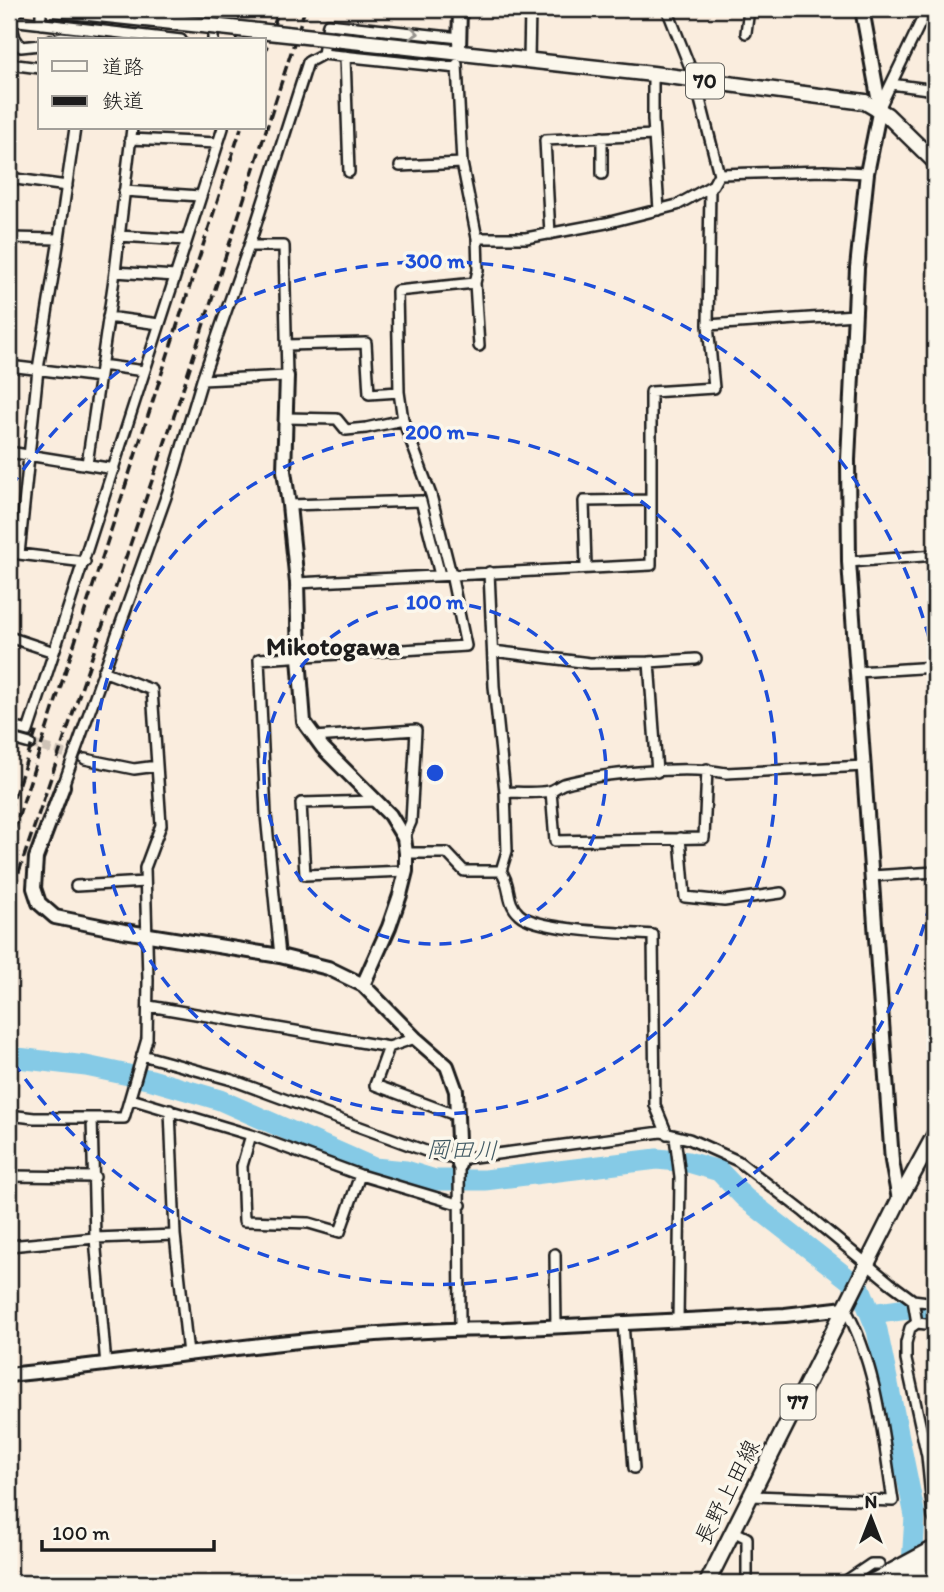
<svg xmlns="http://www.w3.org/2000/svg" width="944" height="1592" font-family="Itim,'Klee One',sans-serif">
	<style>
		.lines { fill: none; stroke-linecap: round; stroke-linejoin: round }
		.river { stroke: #85cae6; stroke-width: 21 }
		.street-tunnel { stroke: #cec3b7; stroke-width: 9; stroke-dasharray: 9 4.5; stroke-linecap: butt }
		.street-casing { stroke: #1c1c1c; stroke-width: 14 }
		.secondary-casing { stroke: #1c1c1c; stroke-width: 18 }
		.primary-casing { stroke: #1c1c1c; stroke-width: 19 }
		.highway-casing { stroke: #1c1c1c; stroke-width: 21 }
		.street { stroke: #fbf7ec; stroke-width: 9 }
		.secondary { stroke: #fbf7ec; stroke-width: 12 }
		.primary { stroke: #fbf7ec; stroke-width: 14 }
		.highway { stroke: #fbf7ec; stroke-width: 16 }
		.rail { stroke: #1c1c1c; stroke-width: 3.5; stroke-dasharray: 10 5; stroke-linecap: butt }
		.primary-bridge-casing { stroke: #1c1c1c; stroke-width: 19; stroke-linecap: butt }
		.primary-bridge { stroke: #fbf7ec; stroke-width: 14 }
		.oneway { stroke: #97948e }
		.ring { fill: none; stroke: #1d4ed8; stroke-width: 3.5; stroke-dasharray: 12 9 }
		.labels { text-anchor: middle; stroke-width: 7; stroke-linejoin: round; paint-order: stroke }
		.shield { fill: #fbf7ec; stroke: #5f5e5a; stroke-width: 2 }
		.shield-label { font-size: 21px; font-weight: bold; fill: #1c1c1c }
		.street-label { font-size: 23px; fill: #1c1c1c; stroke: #fbf7ec }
		.water-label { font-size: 24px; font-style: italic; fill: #415963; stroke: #fbf7ec }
		.quarter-label { font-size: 26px; font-weight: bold; fill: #1c1c1c; stroke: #fbf7ec }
		.centre { fill: #1d4ed8; stroke: #fbf7ec; stroke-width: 3.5 }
		.ring-label { font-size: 21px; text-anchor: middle; font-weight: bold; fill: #1d4ed8; stroke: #fbf7ec; stroke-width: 7; stroke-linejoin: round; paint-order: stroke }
	</style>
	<rect width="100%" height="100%" fill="#faedde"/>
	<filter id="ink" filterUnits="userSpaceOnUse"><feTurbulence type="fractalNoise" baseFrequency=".0143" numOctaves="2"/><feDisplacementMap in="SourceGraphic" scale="14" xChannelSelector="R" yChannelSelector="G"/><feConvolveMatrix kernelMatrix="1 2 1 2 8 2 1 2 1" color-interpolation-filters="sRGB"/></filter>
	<g filter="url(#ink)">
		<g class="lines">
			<path class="river" d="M9,1057L86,1066L152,1080L220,1100L374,1168L406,1171L435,1180H485L657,1159L688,1162L719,1171L745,1198L860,1288L877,1330L915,1516L911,1580
				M871,1314L908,1309L935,1314"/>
			<path class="street-tunnel" d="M30,744L85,759"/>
			<defs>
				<path id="street" d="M212,9L247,12
					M10,20L181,40
					M10,20L15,38L21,47L40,45
					M9,21L20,9
					M41,24V9
					M746,33L749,9
					M51,40L61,37L92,40
					M213,40V9
					M242,40L244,30
					M323,54L328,24L460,38
					M345,56L349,172
					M529,60L530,9
					M9,64L40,68
					M457,64L462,163L477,238
					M653,74V120L659,210
					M891,84L935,90
					M880,107L927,9
					M602,137V174
					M130,139L217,143
					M400,166L462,163
					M719,174L824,171L867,173
					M9,178L67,186
					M710,187L708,325L855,315
					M124,191L200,196
					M550,234L545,140L654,135
					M119,236L186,240
					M9,238L59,239L38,369L19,554L85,562
					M59,239L75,128
					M115,272L175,276
					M475,283L479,346
					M108,317L159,324
					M286,345L366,343L369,394L399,392
					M101,365L144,371
					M9,366L100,377
					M202,380L287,376L284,246H249
					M285,418L337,419L346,430L366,428L403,420
					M9,452L114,469
					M87,464L115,272L132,128
					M289,505L421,501L440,575
					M849,562L935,555
					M586,567L584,501L650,500
					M489,572L494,686L505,792C519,792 535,794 549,791C554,790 558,786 563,784C602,773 687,765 726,773L865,766
					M297,583L651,565V392L714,388L708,325
					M9,637L54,652L223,128
					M493,651L590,663L649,662L657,772
					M649,662L696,659
					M857,672L935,667
					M9,726L28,731L54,652
					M314,737L416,730L411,822L404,838
					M9,738L30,744
					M85,759L134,769L157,766
					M63,786L173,477L202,380L249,246L308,62L323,54L457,68
					M551,791L555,841L704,838L707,769
					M375,801L301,803L305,875L406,871
					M680,838L685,897L724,901L781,893
					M406,853H447L464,871H501
					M501,871C512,886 505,901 519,914C537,931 626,933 653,935L655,1105L667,1134
					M501,871L507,851L505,792
					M872,876L935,872
					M76,886L145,882
					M280,956L266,815L259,659L466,646L451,574L431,495L403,420L399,392L397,291L475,283L478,270L477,238H526L606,223L677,205L713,185L719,174L695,80L667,9
					M149,1006L389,1047L415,1038
					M389,1047L375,1085L458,1116
					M142,1055L232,1080L431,1153L459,1159L661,1132L689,1139L738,1161L804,1212L890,1283L913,1300L935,1303
					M131,1099L251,1135L360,1175L461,1205
					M170,1110L175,1235L188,1354
					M9,1115L34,1118H124L147,1039L148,980L145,868L161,825L152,690L103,671
					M92,1118L95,1238L106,1365
					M251,1135L242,1166L244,1221L309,1223L340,1232L360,1175
					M675,1137L680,1177L678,1321
					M459,1165L460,1329
					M9,1176L95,1177
					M9,1246L95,1238L175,1235
					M555,1254L556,1326
					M913,1300L917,1323L910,1328L906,1343V1360L927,1456L933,1517L935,1520
					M623,1323L634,1468
					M917,1323L935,1325
					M751,1496L893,1501C883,1437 877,1365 845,1308
					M733,1531L747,1538V1583
					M843,1583L871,1564H879"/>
				<path id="secondary" d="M862,9L880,108L867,173L857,268L848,460L849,562L892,1161L899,1200
					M459,51L460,9
					M287,376L284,471L289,505L297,583L299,657L304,722L323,748L390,815L404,838L406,853V871L400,895L389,927L363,985
					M63,786L36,858L34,888L39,903L55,917L124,931L280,956L328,968L363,985L415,1038L447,1066L456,1091L459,1165
					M9,1375C174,1358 338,1329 505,1329L785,1315L845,1308"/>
				<path id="primary" d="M380,44L653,74L865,102L887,115L935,162
					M707,1583L899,1200L935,1134"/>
				<path id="highway" d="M872,1583L935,1549
					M900,1583L935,1564"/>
			</defs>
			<use href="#street" class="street-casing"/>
			<use href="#secondary" class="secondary-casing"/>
			<use href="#primary" class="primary-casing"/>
			<use href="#highway" class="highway-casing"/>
			<use href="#street" class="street"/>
			<use href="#secondary" class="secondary"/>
			<use href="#primary" class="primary"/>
			<use href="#highway" class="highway"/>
			<path class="rail" d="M264,55L279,9
				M9,812L37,729
				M9,846L241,128
				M9,901L178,404L305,9"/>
			<defs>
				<path id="primary-bridge" d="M51,9L380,44"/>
			</defs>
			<use href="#primary-bridge" class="primary-bridge-casing"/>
			<use href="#primary-bridge" class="primary-bridge"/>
		</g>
		<defs><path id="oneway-chevron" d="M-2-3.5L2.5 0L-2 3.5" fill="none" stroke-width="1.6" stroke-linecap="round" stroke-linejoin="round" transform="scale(1.75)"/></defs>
		<use class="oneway" href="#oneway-chevron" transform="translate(414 33) rotate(6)"/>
	</g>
	<g class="ring">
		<circle cx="435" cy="773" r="171"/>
		<circle cx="435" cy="773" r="341"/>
		<path d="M935 884A512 512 0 0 1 11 1059M11 487A512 512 0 0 1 935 662"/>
	</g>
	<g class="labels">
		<g class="shield">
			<rect x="686" y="63.5" width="38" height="35" rx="5"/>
			<rect x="780.5" y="1384.5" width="35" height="35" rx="5"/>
		</g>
		<g class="shield-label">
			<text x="705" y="88">70</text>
			<text x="798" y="1409">77</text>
		</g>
		<g class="street-label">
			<text transform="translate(727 1492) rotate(-63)" y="8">長野上田線</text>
		</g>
		<g class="water-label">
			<text transform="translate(462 1150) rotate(1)" y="8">岡田川</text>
		</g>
		<g class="quarter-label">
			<text x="333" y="655">Mikotogawa</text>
		</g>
	</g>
	<circle cx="435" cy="773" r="10" class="centre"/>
	<g class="ring-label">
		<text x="435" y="268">300 m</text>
		<text x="435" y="439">200 m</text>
		<text x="435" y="609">100 m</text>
	</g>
	<rect width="944" height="1592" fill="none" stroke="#fbf7ec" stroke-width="35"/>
	<rect x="18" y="18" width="909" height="1557" fill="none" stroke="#1c1c1c" stroke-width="2.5" filter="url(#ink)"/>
	<rect x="38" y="38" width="228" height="91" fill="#fbf7ec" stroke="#a29f99" stroke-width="2"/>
	<rect x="52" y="61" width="35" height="10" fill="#fbf7ec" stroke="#a29f99" stroke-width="2"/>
	<text x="102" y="74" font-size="21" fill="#1c1c1c">道路</text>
	<rect x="52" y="96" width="35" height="10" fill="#1c1c1c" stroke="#a29f99" stroke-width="2"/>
	<text x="102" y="108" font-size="21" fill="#1c1c1c">鉄道</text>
	<g transform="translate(871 1518)" stroke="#fbf7ec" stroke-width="5" paint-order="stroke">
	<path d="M0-5L12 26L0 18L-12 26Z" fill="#1c1c1c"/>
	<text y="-10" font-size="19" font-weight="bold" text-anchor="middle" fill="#1c1c1c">N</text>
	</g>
	<path d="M42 1540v10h172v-10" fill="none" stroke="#1c1c1c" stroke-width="3.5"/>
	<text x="52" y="1540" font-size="21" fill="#1c1c1c" stroke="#fbf7ec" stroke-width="5" paint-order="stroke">100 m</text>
</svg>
